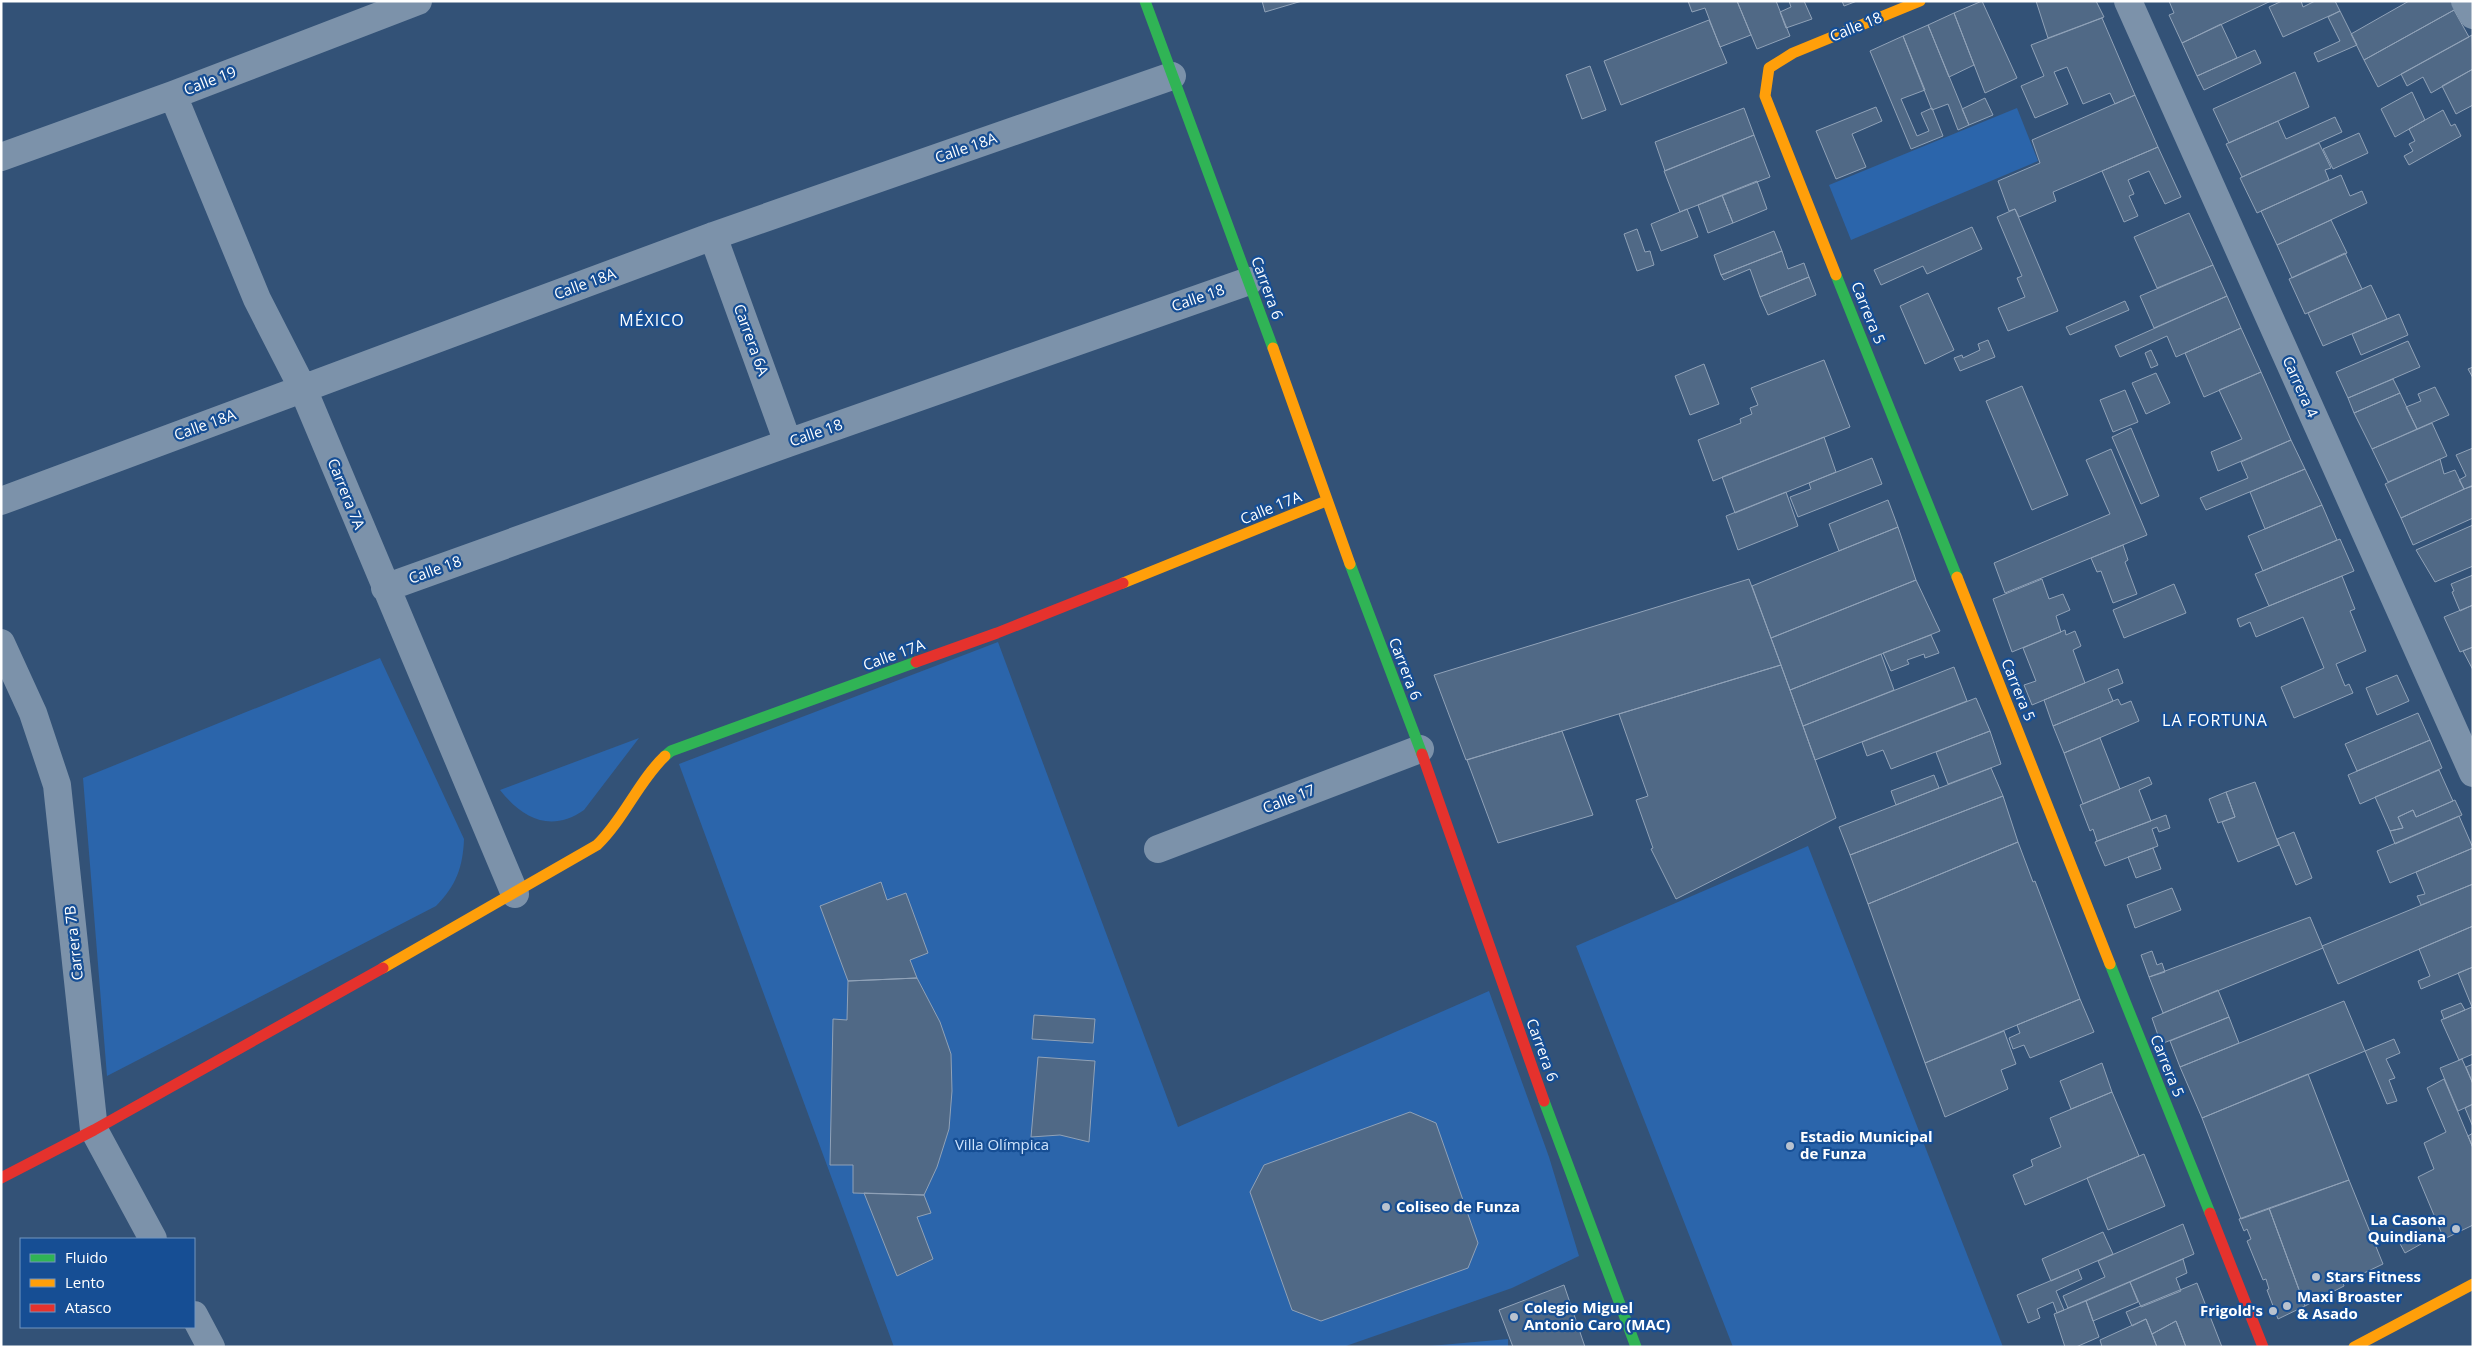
<svg xmlns="http://www.w3.org/2000/svg" width="2474" height="1348" font-family="'Open Sans',sans-serif">
	<style>
		.green { fill: #2b65ab }
		.building { fill: #506986; stroke: #90a2b8 }
		.lines { fill: none; stroke-linecap: round; stroke-linejoin: round }
		.street { stroke: #7c92aa; stroke-width: 28 }
		.fast { stroke: #30b455; stroke-width: 11 }
		.slow { stroke: #ff9f0a; stroke-width: 11 }
		.jam { stroke: #e5322d; stroke-width: 11 }
		.poi-dot { fill: #b8c2cf; stroke: #164e94; stroke-width: 2 }
		.labels { text-anchor: middle; stroke-width: 4.5; stroke-linejoin: round; paint-order: stroke }
		.street-label { font-size: 15px; fill: #fff; stroke: #164e94 }
		.poi-label { font-size: 15px; font-weight: bold; fill: #fff; stroke: #164e94; text-anchor: start }
		.park-label { font-size: 15px; fill: #cee3fc; stroke: #164e94 }
		.neighbourhood-label { font-size: 16px; letter-spacing: 1px; fill: #fff; stroke: #164e94 }
	</style>
	<rect width="100%" height="100%" fill="#335277"/>
	<path class="green" d="M2017,108L2038,161L1851,240L1829,185Z
		M998,642L1178,1127L1489,991L1549,1157L1579,1256L1512,1288L1343,1347H894L679,764Z
		M380,658L464,839C463,867 456,886 436,906L107,1076L83,778Z
		M639,738L584,810C551,833 523,819 500,790Z
		M1808,846L2003,1347H1733L1576,946Z
		M1508,1339V1347H1431L1430,1346Z"/>
	<path class="building" d="M1262,1H1302L1265,12Z
		M1688,1H1737L1751,35L1720,47L1705,8L1692,12Z
		M1737,1H1776L1790,36L1757,49Z
		M1789,1H1804L1812,19L1786,28L1780,12L1791,7Z
		M1842,1H1857L1844,6Z
		M1982,1L2017,78L1985,93L1954,13Z
		M2036,1H2096L2104,17L2048,38Z
		M2169,1H2271L2182,43L2169,15L2174,13Z
		M2282,1H2301L2303,7L2315,1H2335L2340,11L2283,37L2269,7Z
		M2409,1H2451L2456,9L2364,60L2351,34Z
		M2454,10L2469,37L2378,87L2364,60Z
		M2340,11L2357,45L2318,62L2314,53L2340,41L2328,17Z
		M1954,13L1974,65L1949,77L1928,25Z
		M2102,18L2135,95L2115,104L2110,93L2083,104L2067,67L2054,72L2068,104L2035,118L2021,86L2044,76L2031,45Z
		M1709,20L1727,63L1621,105L1604,61Z
		M2221,24L2237,58L2197,76L2182,43Z
		M1928,25L1969,125L1958,130L1948,104L1932,110L1903,36Z
		M2472,35L2473,69L2431,93L2423,77L2407,86L2401,74Z
		M1903,36L1925,90L1901,99L1917,136L1929,131L1921,113L1932,108L1943,136L1911,149L1870,51Z
		M2255,50L2261,63L2204,90L2197,76Z
		M1590,66L1606,110L1582,119L1566,75Z
		M2473,69V105L2456,114L2442,86Z
		M2295,72L2309,107L2229,143L2213,109Z
		M2412,92L2425,120L2395,137L2381,109Z
		M2135,95L2158,147L2053,192L2056,201L2019,217L2015,209L2009,211L1998,181L2040,163L2032,140Z
		M1985,98L1993,115L1969,125L1962,109Z
		M1876,107L1882,121L1852,134L1866,167L1836,179L1816,131Z
		M1744,108L1754,135L1665,171L1655,142Z
		M2443,110L2451,126L2455,124L2461,136L2409,165L2404,156L2413,151L2409,144L2415,141L2409,129Z
		M2335,117L2342,132L2242,177L2226,144L2278,121L2286,139Z
		M2359,133L2368,153L2333,169L2323,149Z
		M1754,135L1770,177L1680,212L1664,171Z
		M2319,143L2331,168L2325,170L2329,180L2257,213L2240,178Z
		M2158,147L2181,197L2165,204L2149,171L2128,180L2134,194L2129,196L2138,216L2124,222L2102,171Z
		M2341,175L2350,196L2362,191L2367,203L2277,245L2261,211Z
		M1757,181L1767,209L1733,223L1722,195Z
		M1722,195L1733,223L1708,233L1698,205Z
		M1687,209L1698,237L1661,251L1651,224Z
		M2015,209L2058,311L2008,331L1998,308L2025,297L2017,278L2022,276L1997,217Z
		M2189,213L2213,265L2157,288L2134,237Z
		M2331,220L2347,253L2292,278L2277,245Z
		M1972,227L1982,249L1927,274L1923,266L1881,285L1874,270Z
		M1637,229L1645,252L1650,251L1654,265L1637,271L1624,234Z
		M1774,231L1782,251L1721,275L1714,255Z
		M1782,251L1788,269L1804,263L1809,277L1760,297L1750,269L1724,280L1721,275Z
		M2345,253L2362,289L2305,314L2289,279Z
		M2213,265L2227,296L2154,328L2140,296Z
		M1809,277L1816,295L1768,315L1760,297Z
		M2371,285L2387,319L2323,346L2308,313Z
		M1928,293L1954,350L1925,364L1900,306Z
		M2227,296L2241,328L2176,357L2167,336L2120,357L2115,346Z
		M2125,301L2129,310L2070,335L2066,327Z
		M2399,314L2408,335L2361,355L2352,334Z
		M2241,328L2261,372L2204,397L2185,353Z
		M1988,340L1995,357L1960,371L1954,358L1962,355L1963,358L1980,350L1978,344Z
		M2408,341L2420,367L2348,398L2336,372Z
		M2151,350L2158,365L2151,368L2145,353Z
		M1824,360L1850,427L1713,481L1698,440L1741,423L1740,419L1752,414L1750,408L1758,405L1751,388Z
		M1704,364L1719,404L1690,415L1675,376Z
		M2473,367V378L2468,369Z
		M2261,372L2291,440L2218,471L2211,452L2242,439L2219,390Z
		M2156,373L2170,403L2146,414L2132,383Z
		M2393,379L2400,393L2354,413L2348,398Z
		M2022,386L2068,495L2032,510L1986,401Z
		M2435,387L2449,415L2417,429L2406,407L2421,401L2418,394Z
		M2125,390L2138,422L2113,432L2100,400Z
		M2400,393L2417,429L2372,449L2354,413Z
		M2432,423L2447,456L2388,482L2372,449Z
		M2131,428L2159,496L2141,504L2112,437Z
		M1824,437L1836,472L1735,513L1722,477Z
		M2291,440L2305,469L2206,510L2200,498L2248,478L2241,462Z
		M2473,448V486L2464,489L2459,480L2466,476L2456,455Z
		M2111,449L2147,535L2005,593L1994,563L2110,514L2086,460Z
		M1872,458L1882,484L1798,517L1790,497L1811,489L1809,483Z
		M2440,459L2444,474L2455,470L2464,489L2401,518L2385,484Z
		M2305,469L2322,505L2265,529L2250,492Z
		M2471,486H2473V518L2413,545L2401,518Z
		M1786,492L1798,526L1738,550L1726,516Z
		M1888,500L1898,527L1839,551L1829,524Z
		M2322,505L2337,540L2263,571L2248,536Z
		M2473,525V566L2435,582L2416,550Z
		M1898,527L1916,580L1771,638L1752,586Z
		M2340,539L2354,571L2269,606L2255,574Z
		M2123,545L2128,560L2125,562L2137,594L2113,603L2101,571L2097,572L2091,558Z
		M2473,575V605L2460,611L2452,592L2454,591L2451,584Z
		M2342,576L2355,609L2350,611L2366,651L2336,664L2345,686L2349,684L2353,693L2294,718L2281,687L2324,668L2303,617L2256,637L2250,622L2240,627L2237,619Z
		M1749,579L1781,665L1466,760L1434,675Z
		M2042,579L2049,599L2063,594L2070,610L2056,616L2061,632L2012,652L1993,599Z
		M1916,580L1940,631L1790,690L1771,638Z
		M2174,584L2186,613L2124,638L2113,610Z
		M2473,605V647L2460,652L2444,617Z
		M2065,630L2066,635L2075,631L2081,646L2073,650L2085,683L2032,705L2024,685L2036,681L2023,648Z
		M1931,635L1939,653L1925,658L1924,654L1907,660L1909,664L1891,671L1883,653Z
		M2473,647V670L2463,651Z
		M1881,654L1894,690L1803,726L1790,690Z
		M1781,665L1836,818L1676,899L1651,849L1653,848L1636,800L1648,796L1619,714Z
		M1954,667L1967,701L1815,760L1803,726Z
		M2118,669L2123,683L2108,689L2113,701L2053,726L2044,700Z
		M2397,675L2409,701L2377,715L2366,688Z
		M1976,698L1990,731L1891,769L1883,750L1867,756L1862,742Z
		M2118,699L2121,705L2131,701L2139,721L2064,753L2053,726Z
		M2418,713L2430,740L2357,771L2345,744Z
		M1562,731L1593,815L1498,843L1467,760Z
		M1990,731L2001,764L1948,784L1936,752Z
		M2100,738L2120,789L2083,804L2064,753Z
		M2430,740L2442,768L2360,804L2348,775Z
		M1991,768L2003,796L1850,855L1839,827Z
		M2439,770L2453,801L2416,817L2413,810L2398,817L2403,828L2390,831L2375,797Z
		M1934,775L1939,788L1896,805L1891,791Z
		M2149,777L2152,784L2139,790L2151,821L2097,841L2093,829L2090,831L2080,805Z
		M2255,782L2279,845L2238,862L2222,822L2235,817L2226,792Z
		M2226,792L2235,817L2218,823L2209,799Z
		M2003,796L2018,842L1868,904L1850,855Z
		M2455,800L2462,815L2395,844L2390,831L2403,828L2398,817L2413,810L2416,817Z
		M2166,815L2170,828L2159,832L2157,827L2152,829L2158,846L2105,866L2095,842Z
		M2459,816L2473,848L2390,883L2377,851Z
		M2294,832L2312,878L2296,885L2277,839Z
		M2018,842L2033,882L2035,881L2080,999L1925,1063L1868,904Z
		M2153,848L2161,869L2136,878L2128,857Z
		M2473,848V884L2421,905L2417,896L2425,894L2416,872Z
		M881,882L887,900L906,893L928,953L910,960L917,978L848,981L820,906Z
		M2473,884V926L2338,984L2322,946Z
		M2172,888L2181,910L2135,928L2127,905Z
		M2310,917L2323,948L2163,1013L2149,977Z
		M2473,926V967L2421,989L2418,981L2430,976L2419,949Z
		M2152,951L2157,965L2162,963L2165,972L2149,977L2141,955Z
		M2473,967V1007H2472L2458,973Z
		M917,978L940,1022L951,1054L952,1091L949,1129L937,1167L924,1195L853,1193V1165H830L833,1019L847,1020L848,981Z
		M2218,990L2229,1017L2161,1044L2152,1018Z
		M2080,999L2094,1032L2030,1058L2024,1045L2013,1049L2009,1038L2020,1033L2017,1025Z
		M2344,1001L2365,1051L2202,1118L2180,1067Z
		M2461,1003L2465,1010L2444,1019L2441,1011Z
		M2472,1007L2473,1054L2459,1060L2441,1020Z
		M1034,1015L1095,1019L1093,1043L1032,1039Z
		M2229,1017L2239,1043L2180,1067L2170,1041Z
		M2004,1031L2016,1064L2001,1070L2008,1089L1945,1117L1925,1063Z
		M2394,1039L2400,1053L2386,1059L2395,1078L2389,1080L2397,1101L2387,1104L2365,1051Z
		M1038,1057L1095,1061L1089,1142L1060,1135L1031,1137Z
		M2462,1059L2473,1084V1104L2458,1111L2440,1068Z
		M2102,1063L2112,1092L2071,1109L2060,1081Z
		M2473,1064V1084L2466,1067Z
		M2308,1074L2349,1180L2241,1219L2202,1118Z
		M2444,1079L2473,1148V1225L2444,1239L2418,1177L2434,1169L2424,1143L2446,1132L2427,1088Z
		M2112,1092L2139,1156L2025,1205L2013,1175L2033,1166L2031,1160L2061,1147L2050,1118Z
		M2473,1104V1127L2465,1108Z
		M1410,1112L1436,1123L1478,1243L1468,1268L1321,1321L1292,1310L1250,1192L1264,1165Z
		M2473,1133V1148L2468,1136Z
		M2144,1154L2165,1206L2108,1230L2087,1178Z
		M2349,1180L2383,1264L2343,1283L2344,1286L2305,1306L2269,1208Z
		M864,1193L924,1195L931,1213L917,1217L933,1259L897,1276Z
		M2269,1208L2305,1306L2278,1319L2267,1290L2269,1289L2266,1279L2263,1280L2247,1241L2251,1239L2247,1229L2244,1231L2239,1219Z
		M2183,1224L2194,1254L2068,1308L2063,1296L2105,1277L2098,1261Z
		M2414,1231L2421,1244L2405,1253L2398,1240Z
		M2103,1232L2113,1254L2051,1281L2042,1259Z
		M2183,1259L2187,1273L2176,1278L2181,1291L2141,1307L2130,1282Z
		M2078,1269L2082,1279L2056,1291L2064,1310L2057,1313L2053,1302L2037,1309L2040,1318L2028,1323L2017,1295Z
		M2130,1282L2138,1302L2093,1321L2086,1301Z
		M2197,1283L2222,1347H2186L2176,1321L2152,1334L2146,1319L2132,1326L2126,1312Z
		M1564,1285L1585,1347H1513L1499,1310Z
		M2086,1301L2099,1337L2076,1347H2065L2054,1314Z
		M2146,1319L2157,1347H2102L2100,1340Z
		M2176,1321L2186,1347H2157L2152,1334Z"/>
	<g class="lines">
		<path class="street" d="M2128,1L2473,773
			M2465,1L2473,15
			M173,95L257,299L303,389L515,894
			M1,157L173,95L418,1
			M713,236L788,443
			M1,501L713,236L1172,76
			M385,588L788,443L1249,281
			M1,643L33,713L57,785L94,1130L153,1239
			M1158,849L1420,749
			M194,1315L211,1347"/>
		<path class="fast" d="M1145,1L1273,348
			M1836,275L1957,577
			M1350,564L1422,754
			M665,756L671,751L916,662
			M2110,964L2210,1213
			M1544,1101L1636,1347"/>
		<path class="slow" d="M1836,275L1765,96L1769,68L1793,53L1920,1
			M1273,348L1350,564
			M1957,577L2110,964
			M1123,583L1326,501
			M383,968L597,845C624,819 638,782 665,756
			M2354,1347L2473,1284"/>
		<path class="jam" d="M916,662L997,633L1123,583
			M1422,754L1544,1101
			M1,1178L94,1130L383,968
			M2210,1213L2263,1347"/>
	</g>
	<g class="poi-dot">
		<circle cx="1790" cy="1146" r="5"/>
		<circle cx="1386" cy="1207" r="5"/>
		<circle cx="2456" cy="1229" r="5"/>
		<circle cx="2316" cy="1277" r="5"/>
		<circle cx="2287" cy="1306" r="5"/>
		<circle cx="2273" cy="1311" r="5"/>
		<circle cx="1514" cy="1317" r="5"/>
	</g>
	<g class="labels">
		<g class="street-label">
			<text transform="translate(1856 27) rotate(-22)" y="5">Calle 18</text>
			<text transform="translate(210 81) rotate(-21)" y="5">Calle 19</text>
			<text transform="translate(966 148) rotate(-19)" y="5">Calle 18A</text>
			<text transform="translate(585 284) rotate(-20)" y="5">Calle 18A</text>
			<text transform="translate(1267 288) rotate(70)" y="5">Carrera 6</text>
			<text transform="translate(1198 298) rotate(-19)" y="5">Calle 18</text>
			<text transform="translate(1868 313) rotate(68)" y="5">Carrera 5</text>
			<text transform="translate(751 340) rotate(70)" y="5">Carrera 6A</text>
			<text transform="translate(2300 387) rotate(66)" y="5">Carrera 4</text>
			<text transform="translate(205 425) rotate(-20)" y="5">Calle 18A</text>
			<text transform="translate(816 433) rotate(-19)" y="5">Calle 18</text>
			<text transform="translate(346 494) rotate(68)" y="5">Carrera 7A</text>
			<text transform="translate(1271 508) rotate(-22)" y="5">Calle 17A</text>
			<text transform="translate(435 570) rotate(-20)" y="5">Calle 18</text>
			<text transform="translate(894 655) rotate(-20)" y="5">Calle 17A</text>
			<text transform="translate(1405 669) rotate(69)" y="5">Carrera 6</text>
			<text transform="translate(2018 690) rotate(68)" y="5">Carrera 5</text>
			<text transform="translate(1289 799) rotate(-21)" y="5">Calle 17</text>
			<text transform="translate(74 943) rotate(-96)" y="5">Carrera 7B</text>
			<text transform="translate(1542 1050) rotate(70)" y="5">Carrera 6</text>
			<text transform="translate(2167 1066) rotate(68)" y="5">Carrera 5</text>
		</g>
		<g class="poi-label">
			<text x="1800" y="1142">Estadio Municipal<tspan x="1800" dy="17">de Funza</tspan></text>
			<text x="1396" y="1212">Coliseo de Funza</text>
			<text x="2446" y="1225" text-anchor="end">La Casona<tspan x="2446" dy="17">Quindiana</tspan></text>
			<text x="2326" y="1282">Stars Fitness</text>
			<text x="2297" y="1302">Maxi Broaster<tspan x="2297" dy="17">&amp; Asado</tspan></text>
			<text x="1524" y="1313">Colegio Miguel<tspan x="1524" dy="17">Antonio Caro (MAC)</tspan></text>
			<text x="2263" y="1316" text-anchor="end">Frigold's</text>
		</g>
		<g class="park-label">
			<text x="1002" y="1150">Villa Olímpica</text>
		</g>
		<g class="neighbourhood-label">
			<text x="652" y="326">MÉXICO</text>
			<text x="2215" y="726">LA FORTUNA</text>
		</g>
	</g>
	<rect width="2474" height="1348" fill="none" stroke="#ffffff" stroke-width="5"/>
	<rect x="20" y="1238" width="175" height="90" fill="#164e94" stroke="#7395bf"/>
	<rect x="30" y="1254" width="25" height="8" fill="#30b455" stroke="#7395bf"/>
	<text x="65" y="1263" font-size="15" fill="#ffffff">Fluido</text>
	<rect x="30" y="1279" width="25" height="8" fill="#ff9f0a" stroke="#7395bf"/>
	<text x="65" y="1288" font-size="15" fill="#ffffff">Lento</text>
	<rect x="30" y="1304" width="25" height="8" fill="#e5322d" stroke="#7395bf"/>
	<text x="65" y="1313" font-size="15" fill="#ffffff">Atasco</text>
</svg>
